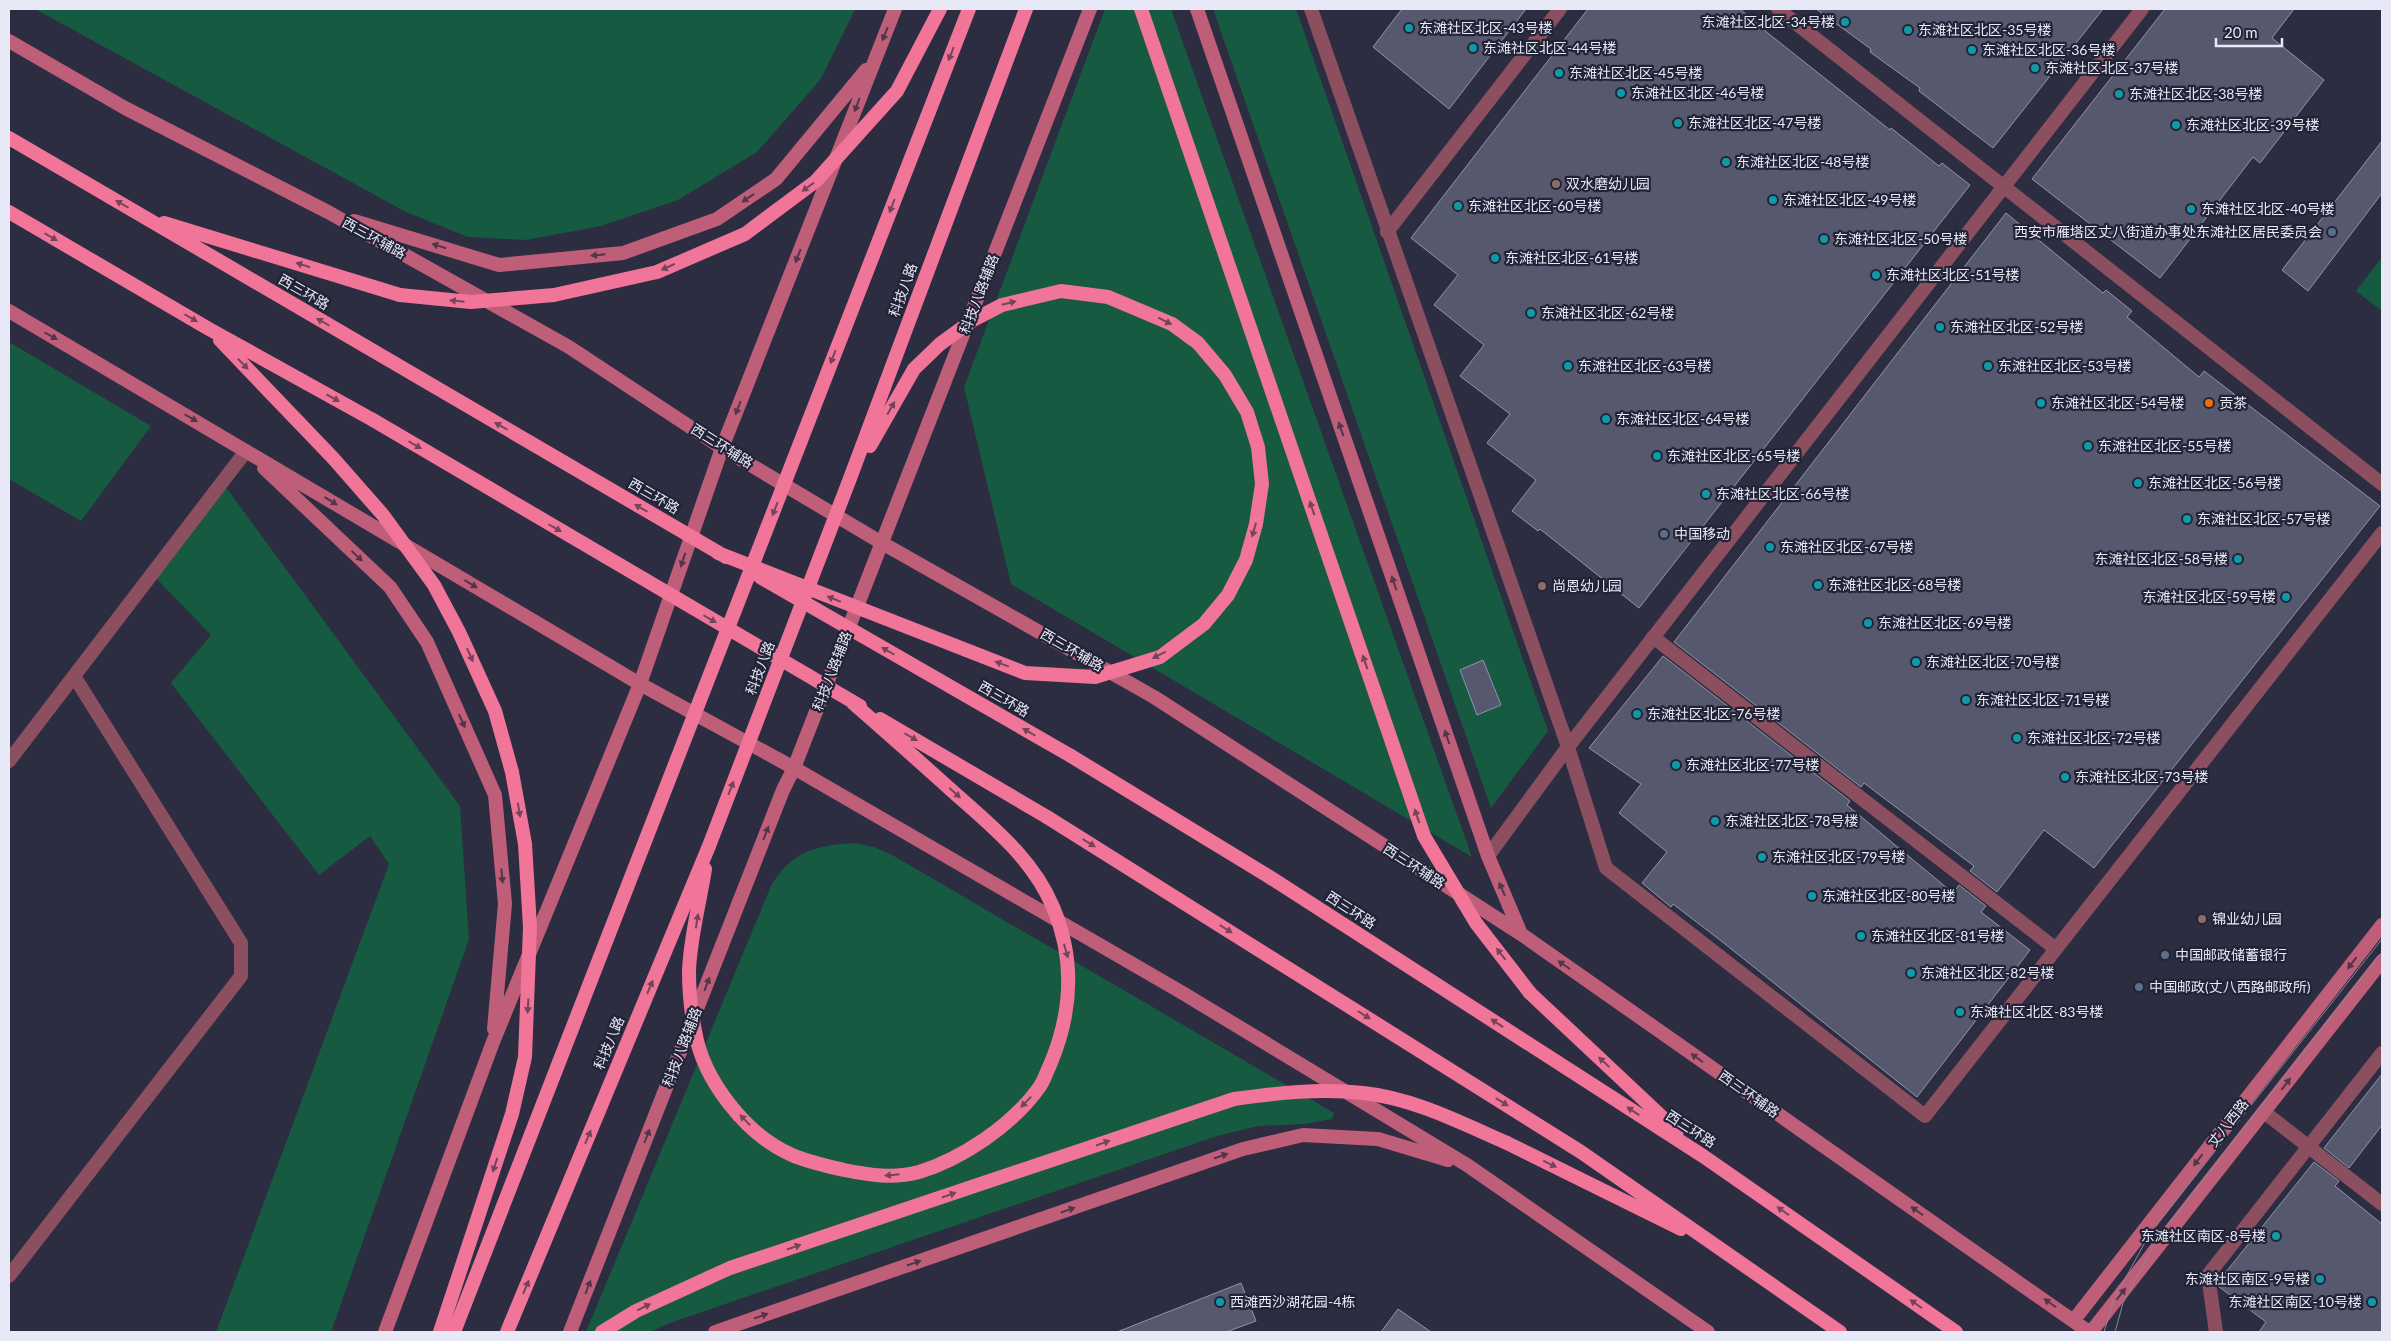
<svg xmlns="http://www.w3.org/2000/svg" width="2391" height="1341" font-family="Lato,'Noto Sans SC',sans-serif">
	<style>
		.green { fill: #165a41 }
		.building { fill: #56586e; stroke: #9194ab }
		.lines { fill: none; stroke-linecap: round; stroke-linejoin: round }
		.minor { stroke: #8c4f5f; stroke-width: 14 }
		.secondary { stroke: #bf5e79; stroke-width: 14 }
		.trunk { stroke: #f07598; stroke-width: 14 }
		.tram { stroke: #878898; stroke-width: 1 }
		.trunk-bridge { stroke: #f07598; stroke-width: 14 }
		.oneway { fill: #51354a }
		.oneway2 { fill: #74445d }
		.culture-dot { fill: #0f9aa8; stroke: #222336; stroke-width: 2 }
		.education-dot { fill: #8d6e63; stroke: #222336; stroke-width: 2 }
		.service-dot { fill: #5c6f8a; stroke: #222336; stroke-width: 2 }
		.food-dot { fill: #e8710a; stroke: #222336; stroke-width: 2 }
		.labels { text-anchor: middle; stroke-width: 4.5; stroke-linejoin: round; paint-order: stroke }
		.poi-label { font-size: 14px; fill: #e8e9f6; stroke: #222336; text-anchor: start }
		.street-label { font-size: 14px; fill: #e8e9f6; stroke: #222336 }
	</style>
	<rect width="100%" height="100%" fill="#2c2d41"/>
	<path class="green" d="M35,9H855L821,79L757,152L678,200L601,226L526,240L468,237L406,212Z
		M1105,9H1171L1472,857L1011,584L964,387Z
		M1213,9H1296L1548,731L1491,808Z
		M2382,257V311L2356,291Z
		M9,342L151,426L81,521L9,479Z
		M222,482L460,806L469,939L331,1332H216L389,864L370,836L319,875L171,683L211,635L154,576Z
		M854,843L874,847L894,856L1334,1113L1332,1119L1305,1124L1258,1126L1217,1136L667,1324L651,1332H586L771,886C791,852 816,845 854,843Z"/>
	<path class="building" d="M1402,9H1526L1449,109L1373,47Z
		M1588,9H1740L1769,34L1890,130L1891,128L1939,166L1942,163L1970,185L1639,608L1540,529L1538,531L1512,511L1536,480L1487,443L1510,414L1460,376L1484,345L1434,305L1458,275L1411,238Z
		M1816,9H2103L1993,148L1919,91L1920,88L1870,52L1871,49Z
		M2165,9H2294L2272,38L2324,80L2260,163L2253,157L2160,278L2032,179Z
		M2382,141V193L2308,291L2282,270Z
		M2006,213L2103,293L2106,290L2132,311L2127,317L2199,377L2204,371L2380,506L2094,868L2044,830L1997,892L1970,871L1974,866L1864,783L1861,787L1674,642Z
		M1663,656L1850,801L1847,805L1953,893L1959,885L1986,906L1981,912L2030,950L1917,1097L1720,940L1673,904L1671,907L1642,883L1667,852L1619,813L1641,784L1589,748Z
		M1483,660L1501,705L1477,715L1460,670Z
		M2382,1074V1125L2349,1168L2324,1148Z
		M2314,1162L2339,1181L2335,1186L2382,1224V1332H2259L2266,1322L2218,1286V1282Z
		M1241,1283L1256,1321L1226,1332H1117Z
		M1398,1309L1431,1332H1381Z"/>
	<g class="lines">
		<path class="minor" d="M1311,9L1568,747L1606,868L1925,1116L2382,533
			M1778,9L2382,484
			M1387,232L1560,9
			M1653,637L2056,949
			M9,761L246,451
			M1488,856L1568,747L2142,9
			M2264,1112L2382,1204
			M9,1276L241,976V943L74,676
			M2216,1332L2208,1275L2382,1053"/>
		<path class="secondary" d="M1197,9L1488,856L1521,934
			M9,41L125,108L328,212L569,347L722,448L882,543L1154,697L1521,934L2089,1332
			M354,221L499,265L623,253L717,219L776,179L866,70
			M9,311L640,684L794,768L1181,992L1467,1165L1708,1332
			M264,468L390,587L427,642L495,795L505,904L494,1029
			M2074,1320L2382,925
			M385,1332L493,1042L640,684L722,448L895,9
			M570,1332L783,790L794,768L1090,9
			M715,1332L1243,1149L1303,1135L1378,1139L1448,1160
			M2091,1332L2382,961"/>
		<path class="trunk" d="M9,138L365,346
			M9,212L209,329L373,420
			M164,223L400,295
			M220,340L333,458
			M1071,756L1268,876L1703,1156L1956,1332
			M1047,817L1581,1152L1840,1332
			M1530,993L1677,1131
			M1507,1143L1681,1229"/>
		<path class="tram" d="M2104,1332L2114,1299L2149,1235L2382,939
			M2115,1332L2123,1303L2157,1239L2382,952"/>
		<path class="trunk-bridge" d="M1141,9L1424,836L1476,923L1530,993
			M400,295L471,302L554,295L657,272L745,234L816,181L897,91L940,9
			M365,346L726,557
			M373,420L860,706
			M333,458L383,515L434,585L459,632L495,711L512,772L525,844L530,927L525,1057L512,1114L440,1332
			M718,553L1025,673L1095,677L1160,657L1204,624L1228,595L1246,560L1256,524L1262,484L1258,447L1247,412L1225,375L1198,343L1172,324L1108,297L1061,291L1002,305L973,320L940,344L914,369L870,446
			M760,577L1071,756
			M880,719L1047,817
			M705,869C700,902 690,938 689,971C689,991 691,1012 695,1031C703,1080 746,1135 792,1155C808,1162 827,1166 844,1170C869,1175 894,1179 919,1172C962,1159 1012,1125 1038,1089C1044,1082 1046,1073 1050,1065C1072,1013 1075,959 1053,907C1032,857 990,825 950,789C918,760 885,731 853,703
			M454,1332L969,9
			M507,1332L709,846L849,481L1026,9
			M602,1332L636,1311L730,1268L1234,1099C1277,1093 1320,1088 1363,1093C1413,1098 1461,1123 1507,1143"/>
	</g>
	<defs><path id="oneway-solid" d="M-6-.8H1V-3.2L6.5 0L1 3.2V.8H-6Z" transform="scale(1.25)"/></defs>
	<g class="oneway">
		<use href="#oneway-solid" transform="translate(885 34) rotate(112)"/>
		<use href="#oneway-solid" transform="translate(857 105) rotate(111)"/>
		<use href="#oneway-solid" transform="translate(748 198) rotate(146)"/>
		<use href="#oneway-solid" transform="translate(439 246) rotate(-163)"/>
		<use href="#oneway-solid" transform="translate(598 255) rotate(174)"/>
		<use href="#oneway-solid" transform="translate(798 256) rotate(111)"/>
		<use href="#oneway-solid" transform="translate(51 336) rotate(30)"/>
		<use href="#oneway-solid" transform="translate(738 408) rotate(111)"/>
		<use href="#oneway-solid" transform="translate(191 418) rotate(30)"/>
		<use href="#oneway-solid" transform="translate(1341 429) rotate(-109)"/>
		<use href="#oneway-solid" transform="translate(331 501) rotate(31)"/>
		<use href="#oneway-solid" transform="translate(357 556) rotate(43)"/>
		<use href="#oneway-solid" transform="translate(683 560) rotate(109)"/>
		<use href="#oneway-solid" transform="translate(1394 583) rotate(-109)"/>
		<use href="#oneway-solid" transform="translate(471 584) rotate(31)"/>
		<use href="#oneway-solid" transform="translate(462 721) rotate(66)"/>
		<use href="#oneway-solid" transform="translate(1447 737) rotate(-109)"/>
		<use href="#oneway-solid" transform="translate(766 833) rotate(-69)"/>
		<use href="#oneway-solid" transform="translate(502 876) rotate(85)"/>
		<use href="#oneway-solid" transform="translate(1502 889) rotate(-113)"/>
		<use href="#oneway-solid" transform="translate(2352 963) rotate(128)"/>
		<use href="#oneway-solid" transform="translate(1564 965) rotate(-145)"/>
		<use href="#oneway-solid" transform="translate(707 984) rotate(-69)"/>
		<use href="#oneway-solid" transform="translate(1697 1058) rotate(-145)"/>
		<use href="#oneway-solid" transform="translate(2286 1084) rotate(-52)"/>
		<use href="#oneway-solid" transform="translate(647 1136) rotate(-69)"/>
		<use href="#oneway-solid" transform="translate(1221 1156) rotate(-19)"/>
		<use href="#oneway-solid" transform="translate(2198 1160) rotate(128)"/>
		<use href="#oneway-solid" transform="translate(1068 1210) rotate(-19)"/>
		<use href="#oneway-solid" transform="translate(1917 1211) rotate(-145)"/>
		<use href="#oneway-solid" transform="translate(914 1263) rotate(-19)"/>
		<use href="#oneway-solid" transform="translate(588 1287) rotate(-69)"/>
		<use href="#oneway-solid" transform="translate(2121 1294) rotate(-52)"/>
		<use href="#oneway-solid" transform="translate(2050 1303) rotate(-145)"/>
		<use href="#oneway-solid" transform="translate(761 1316) rotate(-19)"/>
	</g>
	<g class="oneway2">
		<use href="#oneway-solid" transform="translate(951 54) rotate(111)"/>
		<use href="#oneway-solid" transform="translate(808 187) rotate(144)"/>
		<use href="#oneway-solid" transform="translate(122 204) rotate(-150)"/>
		<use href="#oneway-solid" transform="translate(892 206) rotate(111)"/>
		<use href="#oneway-solid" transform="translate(51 237) rotate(30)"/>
		<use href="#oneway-solid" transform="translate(303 265) rotate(-163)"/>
		<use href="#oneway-solid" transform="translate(668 267) rotate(156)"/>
		<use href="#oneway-solid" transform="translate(457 301) rotate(-174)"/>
		<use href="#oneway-solid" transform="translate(1009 303) rotate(-14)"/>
		<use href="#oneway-solid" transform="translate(191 318) rotate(30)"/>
		<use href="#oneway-solid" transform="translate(1165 321) rotate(27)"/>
		<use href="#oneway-solid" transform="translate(323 322) rotate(-150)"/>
		<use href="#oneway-solid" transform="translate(833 357) rotate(111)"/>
		<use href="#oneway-solid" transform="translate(243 364) rotate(46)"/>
		<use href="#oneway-solid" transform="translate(333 398) rotate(29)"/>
		<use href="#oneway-solid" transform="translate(891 408) rotate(-60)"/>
		<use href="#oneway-solid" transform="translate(501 426) rotate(-150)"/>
		<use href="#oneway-solid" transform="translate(415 445) rotate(30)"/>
		<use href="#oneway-solid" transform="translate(641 508) rotate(-150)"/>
		<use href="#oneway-solid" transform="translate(1312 508) rotate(-109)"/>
		<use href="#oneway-solid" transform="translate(775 509) rotate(111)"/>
		<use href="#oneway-solid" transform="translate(555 528) rotate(30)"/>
		<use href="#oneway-solid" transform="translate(1254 530) rotate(105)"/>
		<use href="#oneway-solid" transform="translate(834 599) rotate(-158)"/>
		<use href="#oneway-solid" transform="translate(710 619) rotate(30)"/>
		<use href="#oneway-solid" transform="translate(888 651) rotate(-150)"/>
		<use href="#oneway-solid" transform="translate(470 655) rotate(66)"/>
		<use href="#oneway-solid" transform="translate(1159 655) rotate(153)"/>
		<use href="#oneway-solid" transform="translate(1365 662) rotate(-109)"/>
		<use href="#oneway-solid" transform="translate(1002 664) rotate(-160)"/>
		<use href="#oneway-solid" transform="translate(1029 732) rotate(-150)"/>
		<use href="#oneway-solid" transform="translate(911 737) rotate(30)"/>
		<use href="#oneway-solid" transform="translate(731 788) rotate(-69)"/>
		<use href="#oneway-solid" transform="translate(955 793) rotate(42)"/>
		<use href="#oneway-solid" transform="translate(519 810) rotate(80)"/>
		<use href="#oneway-solid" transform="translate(1417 816) rotate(-109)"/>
		<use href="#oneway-solid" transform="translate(1089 843) rotate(32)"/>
		<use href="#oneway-solid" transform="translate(697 921) rotate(-81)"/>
		<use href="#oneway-solid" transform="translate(1226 929) rotate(32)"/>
		<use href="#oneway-solid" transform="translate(1066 951) rotate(74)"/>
		<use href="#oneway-solid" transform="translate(1501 954) rotate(-128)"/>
		<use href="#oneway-solid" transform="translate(650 987) rotate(-67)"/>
		<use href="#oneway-solid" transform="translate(528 1006) rotate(93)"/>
		<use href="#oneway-solid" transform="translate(1364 1015) rotate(32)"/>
		<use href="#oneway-solid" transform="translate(1497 1023) rotate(-147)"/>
		<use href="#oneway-solid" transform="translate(1604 1062) rotate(-137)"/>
		<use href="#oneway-solid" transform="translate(1026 1102) rotate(134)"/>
		<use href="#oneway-solid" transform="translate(1502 1102) rotate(32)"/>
		<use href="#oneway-solid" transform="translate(1633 1111) rotate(-147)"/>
		<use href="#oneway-solid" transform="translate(745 1120) rotate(-134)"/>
		<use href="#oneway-solid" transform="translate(588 1137) rotate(-67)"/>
		<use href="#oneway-solid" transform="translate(1103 1143) rotate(-19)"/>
		<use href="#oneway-solid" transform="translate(1550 1164) rotate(26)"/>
		<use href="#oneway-solid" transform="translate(495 1165) rotate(108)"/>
		<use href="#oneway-solid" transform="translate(892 1175) rotate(174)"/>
		<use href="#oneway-solid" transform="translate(949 1195) rotate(-19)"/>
		<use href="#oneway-solid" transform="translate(1783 1211) rotate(-145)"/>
		<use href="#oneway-solid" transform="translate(794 1247) rotate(-19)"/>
		<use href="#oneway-solid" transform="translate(526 1287) rotate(-67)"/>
		<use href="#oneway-solid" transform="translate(1916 1304) rotate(-145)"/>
		<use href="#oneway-solid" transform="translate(644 1307) rotate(-26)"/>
	</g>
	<g class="culture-dot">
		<circle cx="1845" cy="22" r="5"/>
		<circle cx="1409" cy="28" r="5"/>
		<circle cx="1908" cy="30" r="5"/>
		<circle cx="1473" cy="48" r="5"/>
		<circle cx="1972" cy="50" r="5"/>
		<circle cx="2035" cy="68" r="5"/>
		<circle cx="1559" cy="73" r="5"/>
		<circle cx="1621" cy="93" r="5"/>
		<circle cx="2119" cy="94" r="5"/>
		<circle cx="1678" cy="123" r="5"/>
		<circle cx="2176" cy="125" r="5"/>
		<circle cx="1726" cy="162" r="5"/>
		<circle cx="1773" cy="200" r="5"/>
		<circle cx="1458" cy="206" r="5"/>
		<circle cx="2191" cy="209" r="5"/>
		<circle cx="1824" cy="239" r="5"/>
		<circle cx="1495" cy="258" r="5"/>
		<circle cx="1876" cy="275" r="5"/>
		<circle cx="1531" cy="313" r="5"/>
		<circle cx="1940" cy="327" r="5"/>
		<circle cx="1568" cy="366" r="5"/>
		<circle cx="1988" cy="366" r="5"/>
		<circle cx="2041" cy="403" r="5"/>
		<circle cx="1606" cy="419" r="5"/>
		<circle cx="2088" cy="446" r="5"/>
		<circle cx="1657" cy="456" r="5"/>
		<circle cx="2138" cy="483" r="5"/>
		<circle cx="1706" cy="494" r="5"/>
		<circle cx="2187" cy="519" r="5"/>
		<circle cx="1770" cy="547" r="5"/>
		<circle cx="2238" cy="559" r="5"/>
		<circle cx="1818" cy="585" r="5"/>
		<circle cx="2286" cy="597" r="5"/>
		<circle cx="1868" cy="623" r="5"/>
		<circle cx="1916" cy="662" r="5"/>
		<circle cx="1966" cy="700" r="5"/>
		<circle cx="1637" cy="714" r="5"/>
		<circle cx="2017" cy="738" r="5"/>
		<circle cx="1676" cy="765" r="5"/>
		<circle cx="2065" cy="777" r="5"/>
		<circle cx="1715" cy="821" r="5"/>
		<circle cx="1762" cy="857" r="5"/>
		<circle cx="1812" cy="896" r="5"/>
		<circle cx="1861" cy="936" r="5"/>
		<circle cx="1911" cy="973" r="5"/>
		<circle cx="1960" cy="1012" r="5"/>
		<circle cx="2276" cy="1236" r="5"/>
		<circle cx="2320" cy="1279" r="5"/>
		<circle cx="1220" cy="1302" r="5"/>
		<circle cx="2372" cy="1302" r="5"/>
	</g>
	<g class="education-dot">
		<circle cx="1556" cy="184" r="5"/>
		<circle cx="1542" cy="586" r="5"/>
		<circle cx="2202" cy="919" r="5"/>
	</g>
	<g class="service-dot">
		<circle cx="2332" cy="232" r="5"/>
		<circle cx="1664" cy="534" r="5"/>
		<circle cx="2165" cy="955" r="5"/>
		<circle cx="2139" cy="987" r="5"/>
	</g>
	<circle class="food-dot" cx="2209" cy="403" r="5"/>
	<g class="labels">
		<g class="poi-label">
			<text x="1835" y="27" text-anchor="end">东滩社区北区-34号楼</text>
			<text x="1419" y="33">东滩社区北区-43号楼</text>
			<text x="1918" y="35">东滩社区北区-35号楼</text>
			<text x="1483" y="53">东滩社区北区-44号楼</text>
			<text x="1982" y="55">东滩社区北区-36号楼</text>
			<text x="2045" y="73">东滩社区北区-37号楼</text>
			<text x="1569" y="78">东滩社区北区-45号楼</text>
			<text x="1631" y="98">东滩社区北区-46号楼</text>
			<text x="2129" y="99">东滩社区北区-38号楼</text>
			<text x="1688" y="128">东滩社区北区-47号楼</text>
			<text x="2186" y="130">东滩社区北区-39号楼</text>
			<text x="1736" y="167">东滩社区北区-48号楼</text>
			<text x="1566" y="189">双水磨幼儿园</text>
			<text x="1783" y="205">东滩社区北区-49号楼</text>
			<text x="1468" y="211">东滩社区北区-60号楼</text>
			<text x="2201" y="214">东滩社区北区-40号楼</text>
			<text x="2322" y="237" text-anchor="end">西安市雁塔区丈八街道办事处东滩社区居民委员会</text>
			<text x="1834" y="244">东滩社区北区-50号楼</text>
			<text x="1505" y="263">东滩社区北区-61号楼</text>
			<text x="1886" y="280">东滩社区北区-51号楼</text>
			<text x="1541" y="318">东滩社区北区-62号楼</text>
			<text x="1950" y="332">东滩社区北区-52号楼</text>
			<text x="1578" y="371">东滩社区北区-63号楼</text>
			<text x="1998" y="371">东滩社区北区-53号楼</text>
			<text x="2051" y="408">东滩社区北区-54号楼</text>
			<text x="2219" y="408">贡茶</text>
			<text x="1616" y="424">东滩社区北区-64号楼</text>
			<text x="2098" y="451">东滩社区北区-55号楼</text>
			<text x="1667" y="461">东滩社区北区-65号楼</text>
			<text x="2148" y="488">东滩社区北区-56号楼</text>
			<text x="1716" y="499">东滩社区北区-66号楼</text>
			<text x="2197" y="524">东滩社区北区-57号楼</text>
			<text x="1674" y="539">中国移动</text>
			<text x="1780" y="552">东滩社区北区-67号楼</text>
			<text x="2228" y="564" text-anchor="end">东滩社区北区-58号楼</text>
			<text x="1828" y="590">东滩社区北区-68号楼</text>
			<text x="1552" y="591">尚恩幼儿园</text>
			<text x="2276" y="602" text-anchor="end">东滩社区北区-59号楼</text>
			<text x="1878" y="628">东滩社区北区-69号楼</text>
			<text x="1926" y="667">东滩社区北区-70号楼</text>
			<text x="1976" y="705">东滩社区北区-71号楼</text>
			<text x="1647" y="719">东滩社区北区-76号楼</text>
			<text x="2027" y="743">东滩社区北区-72号楼</text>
			<text x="1686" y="770">东滩社区北区-77号楼</text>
			<text x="2075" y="782">东滩社区北区-73号楼</text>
			<text x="1725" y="826">东滩社区北区-78号楼</text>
			<text x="1772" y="862">东滩社区北区-79号楼</text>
			<text x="1822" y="901">东滩社区北区-80号楼</text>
			<text x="2212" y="924">锦业幼儿园</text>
			<text x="1871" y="941">东滩社区北区-81号楼</text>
			<text x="2175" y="960">中国邮政储蓄银行</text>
			<text x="1921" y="978">东滩社区北区-82号楼</text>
			<text x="2149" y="992">中国邮政(丈八西路邮政所)</text>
			<text x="1970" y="1017">东滩社区北区-83号楼</text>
			<text x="2266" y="1241" text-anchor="end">东滩社区南区-8号楼</text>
			<text x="2310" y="1284" text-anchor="end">东滩社区南区-9号楼</text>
			<text x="1230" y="1307">西滩西沙湖花园-4栋</text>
			<text x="2362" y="1307" text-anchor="end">东滩社区南区-10号楼</text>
		</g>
		<g class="street-label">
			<text transform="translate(374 238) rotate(29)" y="5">西三环辅路</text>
			<text transform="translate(903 290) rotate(-70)" y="5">科技八路</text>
			<text transform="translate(304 292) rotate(30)" y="5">西三环路</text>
			<text transform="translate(979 294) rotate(-69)" y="5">科技八路辅路</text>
			<text transform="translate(722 446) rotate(32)" y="5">西三环辅路</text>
			<text transform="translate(654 496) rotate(30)" y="5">西三环路</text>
			<text transform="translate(1072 650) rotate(30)" y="5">西三环辅路</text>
			<text transform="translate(760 668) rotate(-69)" y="5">科技八路</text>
			<text transform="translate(832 671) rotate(-69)" y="5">科技八路辅路</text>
			<text transform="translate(1004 699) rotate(30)" y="5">西三环路</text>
			<text transform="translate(1414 866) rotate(33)" y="5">西三环辅路</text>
			<text transform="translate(1351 910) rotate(33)" y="5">西三环路</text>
			<text transform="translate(609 1043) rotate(-67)" y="5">科技八路</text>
			<text transform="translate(682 1047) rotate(-69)" y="5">科技八路辅路</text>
			<text transform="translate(1749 1094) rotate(35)" y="5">西三环辅路</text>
			<text transform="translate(2228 1123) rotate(-52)" y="5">丈八西路</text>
			<text transform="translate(1691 1129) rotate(33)" y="5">西三环路</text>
		</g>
	</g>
	<rect width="2391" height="1341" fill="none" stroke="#e8e9f6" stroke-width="20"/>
	<path d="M2216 38v8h66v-8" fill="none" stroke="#e8e9f6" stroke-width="2.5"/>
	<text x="2224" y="38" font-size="15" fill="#e8e9f6" stroke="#222336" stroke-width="4" paint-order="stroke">20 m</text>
</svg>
